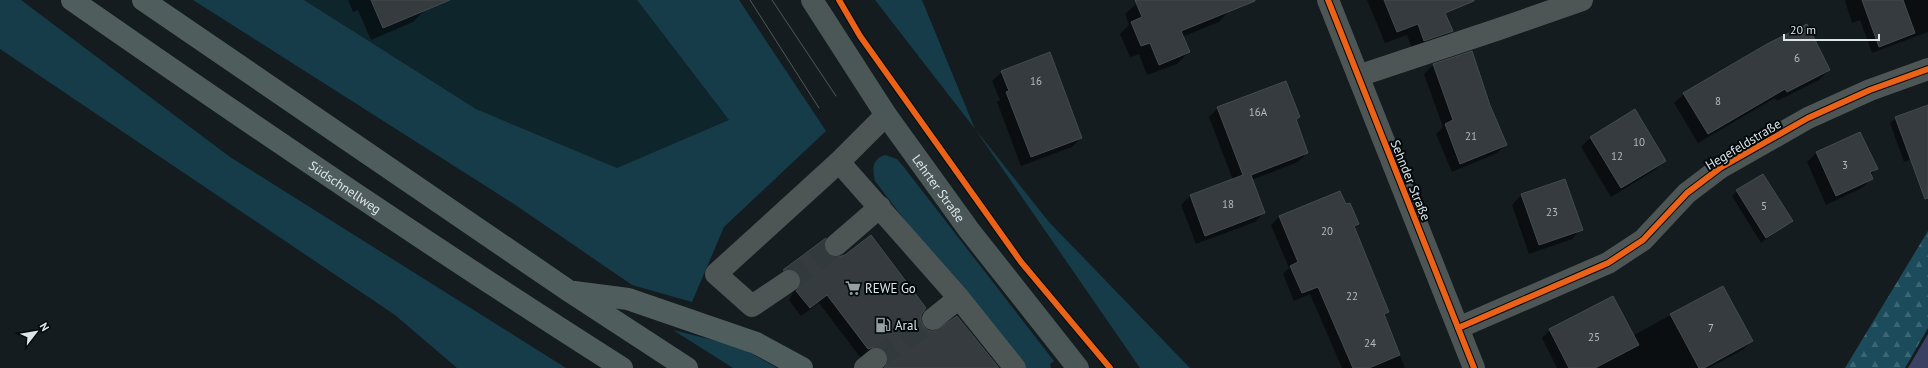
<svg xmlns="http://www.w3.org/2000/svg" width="1928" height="368" font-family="'PT Sans',sans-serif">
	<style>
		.built { fill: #0f252c }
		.grass { fill: #153c48 }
		.forest { fill: url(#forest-firs) }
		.water { fill: #3b4163 }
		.shadow { fill: #0007 }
		.building { fill: #353b3e; stroke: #444b4e }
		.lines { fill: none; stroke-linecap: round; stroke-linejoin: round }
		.minor-tunnel { stroke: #323a3d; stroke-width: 22; stroke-dasharray: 22 11; stroke-linecap: butt }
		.minor { stroke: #4d5555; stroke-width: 22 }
		.major { stroke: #4b5656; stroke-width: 22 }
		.highway { stroke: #505d5d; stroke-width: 22 }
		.tram { stroke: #52585a; stroke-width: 1 }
		.cycleway-casing { stroke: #03080a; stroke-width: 8 }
		.cycleway { stroke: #ea6118; stroke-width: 6 }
		.labels { text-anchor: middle; stroke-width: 4; stroke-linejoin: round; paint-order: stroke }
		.number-label { font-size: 11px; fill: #b2bbbf }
		.street-label { font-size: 13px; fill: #dce6ea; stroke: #03080a }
		.poi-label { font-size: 13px; fill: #dce6ea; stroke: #03080a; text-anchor: start }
	</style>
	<defs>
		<pattern id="forest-firs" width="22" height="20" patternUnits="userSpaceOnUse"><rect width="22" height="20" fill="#1c4c5b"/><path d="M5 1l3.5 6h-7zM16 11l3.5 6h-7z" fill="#3c6673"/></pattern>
	</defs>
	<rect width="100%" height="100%" fill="#141c1f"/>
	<path class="built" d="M304,0H637L730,121L617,168L476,109Z"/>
	<path class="grass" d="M0,0H21L230,157L566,368H457L395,315L0,49Z
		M193,0H304L476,109L617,168L729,120L637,0H739L826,131L724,227L692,302L632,285L514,204Z
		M875,0H922L975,129L1049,222L1190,368H1140L975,129Z
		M885,155L897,159L903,166L1054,361L1050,364L1051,368H1019L1010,359L875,181C872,169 872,159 885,155Z
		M673,330L740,347L777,368H733Z"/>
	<path class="forest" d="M1928,231V328L1905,368H1845Z"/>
	<path class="water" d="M1928,334V368H1908Z"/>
	<path class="shadow" d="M348,0H421L425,10L413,22L371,40L358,10L353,12Z
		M1143,0H1226L1230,10L1219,22L1182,37L1189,52L1177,64L1147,75L1139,54L1130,57L1120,34L1129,25L1125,14L1137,3Z
		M1367,0H1439L1451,31L1440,43L1413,52L1407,35L1385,43Z
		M1846,0H1928V32L1872,53L1860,20L1852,23L1845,1Z
		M1471,53L1506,144L1497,153L1452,172L1436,134L1443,127L1424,74L1433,65Z
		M1829,70L1819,80L1777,101L1775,98L1698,143L1674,103L1684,94Z
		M1002,72L1081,138L1072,147L1021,166L997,102L1000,100L992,81Z
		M1218,108L1298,117L1295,120L1307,153L1298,162L1252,180L1264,213L1255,222L1196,244L1181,205L1190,196L1233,180L1209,117Z
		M1928,112V152L1904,162L1890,123L1896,118Z
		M1591,137L1665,161L1655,170L1611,197L1581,147Z
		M1817,152L1876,169L1871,175L1872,178L1862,188L1826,205L1807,162Z
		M1564,180L1581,229L1572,239L1529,254L1512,205L1521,195Z
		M1737,191L1791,221L1761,243L1732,196Z
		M1339,192L1345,205L1358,223L1354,228L1387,311L1383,315L1405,368H1342L1310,294L1294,301L1283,274L1289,268L1271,225L1279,217Z
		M824,240L823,247L826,253L920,315V322L923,328L997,368H880L865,355L860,357L819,303L801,316L789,300L792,295L794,289L777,278Z
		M1722,287L1752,341L1744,349L1709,368H1557L1542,338L1550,330L1632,336Z"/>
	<path class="building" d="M371,0H450L383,28Z
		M1135,0H1255V1L1181,31L1190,52L1159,65L1150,43L1141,46L1131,22L1142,17Z
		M1384,0H1474V1L1445,13L1453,31L1424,41L1418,24L1397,32Z
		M1862,0H1903L1915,33L1879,47Z
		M1807,24L1830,70L1787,92L1785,89L1708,134L1683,93L1767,44Z
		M1472,51L1490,105L1507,145L1460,164L1445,124L1453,120L1433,64Z
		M1050,52L1082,138L1031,157L1006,92L1009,91L1001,71Z
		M1286,81L1300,117L1296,119L1308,153L1251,175L1265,213L1205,236L1190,195L1243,175L1217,107Z
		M1928,105V198L1925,199L1895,117Z
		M1635,109L1666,161L1621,188L1590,137Z
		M1860,132L1878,169L1870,172L1873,179L1836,196L1816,152Z
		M1763,174L1793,221L1766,238L1736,190Z
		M1565,179L1583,230L1539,245L1521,194Z
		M1340,191L1346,204L1350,203L1359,224L1354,226L1389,312L1384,314L1400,355L1369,368H1353L1318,287L1302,293L1290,266L1298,262L1279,216Z
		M871,235L926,308L921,315V321L924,327L929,331H935L957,316L999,368H884L888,363V357L886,351L880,347H874L868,349L827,295L810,308L796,291L800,286L801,281L799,274L794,270H783L826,238L824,247L826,253L832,257H838L845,255Z
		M1723,286L1753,341L1704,368H1699L1670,314Z
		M1613,296L1639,345L1595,368H1569L1549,329Z"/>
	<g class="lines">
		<path class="minor-tunnel" d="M789,281L836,245
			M876,359L933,319"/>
		<path class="minor" d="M1328,0L1474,368
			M1358,76L1496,30L1582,0
			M839,162L959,298L1015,368
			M836,245L880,207
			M789,281L752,306L716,274L839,162L886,115
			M933,319L959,298
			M1458,328L1608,263L1643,240L1687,193L1720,168L1808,118L1870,90L1928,69
			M865,368L876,359"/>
		<path class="major" id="s1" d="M812,0L886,115L969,230L1078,368"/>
		<g class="highway">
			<path id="s2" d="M72,0C253,126 436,250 622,368"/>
			<path d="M143,0L569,291L687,368"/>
			<path d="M574,292L628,299L756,343L802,368"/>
		</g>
		<path class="tram" d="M750,0L819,108
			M772,0L836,96"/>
		<defs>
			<path id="cycleway" d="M839,0L860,36L1021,262L1110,368
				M1328,0L1474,368
				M1458,328L1608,263L1643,240L1687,193L1720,168L1808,118L1870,90L1928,69"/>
		</defs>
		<use href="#cycleway" class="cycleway-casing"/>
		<use href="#cycleway" class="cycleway"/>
	</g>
	<defs>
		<symbol id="supermarket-bare" viewBox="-9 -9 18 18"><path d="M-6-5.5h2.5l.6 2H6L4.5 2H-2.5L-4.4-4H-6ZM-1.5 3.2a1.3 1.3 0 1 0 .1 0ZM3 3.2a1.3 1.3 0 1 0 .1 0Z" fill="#969fa3" stroke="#03080a" stroke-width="2.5" paint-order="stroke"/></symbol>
		<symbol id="fuel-bare" viewBox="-9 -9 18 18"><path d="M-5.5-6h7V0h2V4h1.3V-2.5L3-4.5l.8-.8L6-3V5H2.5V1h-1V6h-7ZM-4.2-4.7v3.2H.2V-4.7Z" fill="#969fa3" stroke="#03080a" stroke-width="2.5" paint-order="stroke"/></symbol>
	</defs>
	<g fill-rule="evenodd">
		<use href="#supermarket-bare" x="842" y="277" width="22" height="22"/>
		<use href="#fuel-bare" x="872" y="314" width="22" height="22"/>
	</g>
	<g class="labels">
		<g class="number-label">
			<text x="1797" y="62">6</text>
			<text x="1036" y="85">16</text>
			<text x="1718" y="105">8</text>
			<text x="1258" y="116">16A</text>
			<text x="1471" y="140">21</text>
			<text x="1639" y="146">10</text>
			<text x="1617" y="160">12</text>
			<text x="1845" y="169">3</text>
			<text x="1228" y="208">18</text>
			<text x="1764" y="210">5</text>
			<text x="1552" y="216">23</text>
			<text x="1327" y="235">20</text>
			<text x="1352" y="300">22</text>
			<text x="1711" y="332">7</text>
			<text x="1594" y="341">25</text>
			<text x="1370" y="347">24</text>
		</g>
		<g class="street-label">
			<text transform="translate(1743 144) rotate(-31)" y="5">Hegefeldstraße</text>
			<text transform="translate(1411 180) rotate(68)" y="5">Sehnder Straße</text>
			<text dy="5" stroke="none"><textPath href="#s2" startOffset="331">Südschnellweg</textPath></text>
			<text dy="5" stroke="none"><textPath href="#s1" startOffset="227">Lehrter Straße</textPath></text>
		</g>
		<g class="poi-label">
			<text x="865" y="293">REWE Go</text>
			<text x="895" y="330">Aral</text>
		</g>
	</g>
	<g transform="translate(36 332) rotate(59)" stroke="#03080a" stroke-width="3" paint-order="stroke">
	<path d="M0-3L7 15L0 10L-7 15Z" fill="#dce6ea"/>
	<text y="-6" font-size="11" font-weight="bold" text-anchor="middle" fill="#dce6ea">N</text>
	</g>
	<path d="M1784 34v6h95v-6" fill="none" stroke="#dce6ea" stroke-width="2"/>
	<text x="1790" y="34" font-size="12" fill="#dce6ea" stroke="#03080a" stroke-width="3" paint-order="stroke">20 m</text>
</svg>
